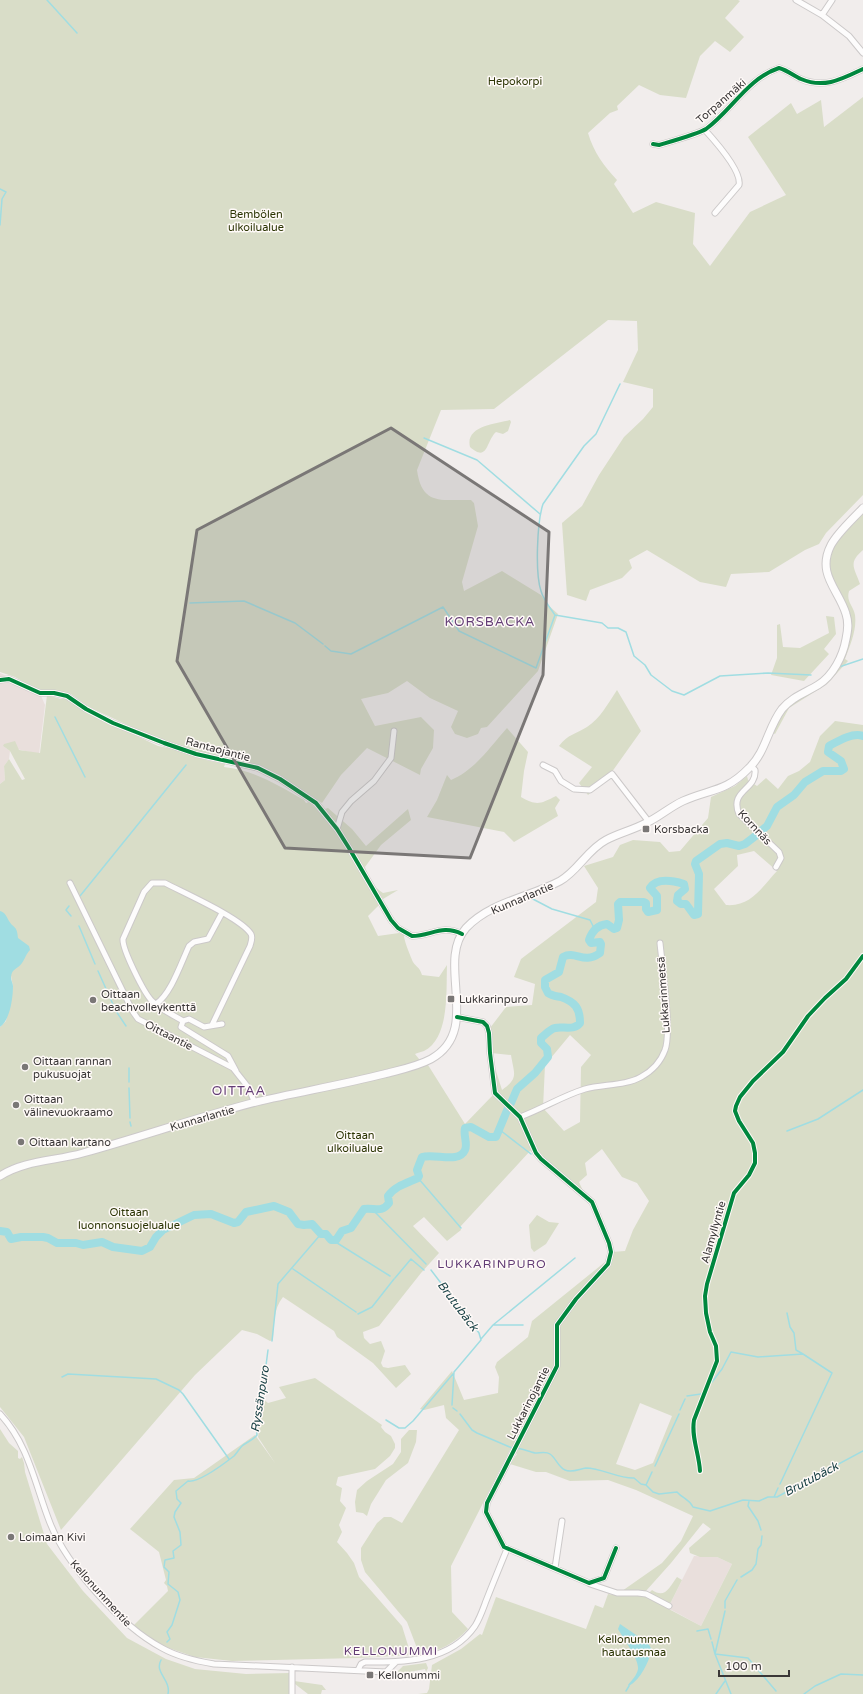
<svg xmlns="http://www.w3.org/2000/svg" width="863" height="1694" font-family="'Varela Round',sans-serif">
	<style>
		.built { fill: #e9dfdc }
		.green { fill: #d9ddc8; fill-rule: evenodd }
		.water { fill: #a0dde2 }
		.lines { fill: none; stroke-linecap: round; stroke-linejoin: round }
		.stream { stroke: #a0dde2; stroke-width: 1.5 }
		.river { stroke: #a0dde2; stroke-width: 8 }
		.minor-casing { stroke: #ccc9c9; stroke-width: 7 }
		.secondary-casing { stroke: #ccc9c9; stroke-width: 9 }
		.minor { stroke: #fdfcfc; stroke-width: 5 }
		.secondary { stroke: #fdfcfc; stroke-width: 7 }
		.cycleway-casing { stroke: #fffaf8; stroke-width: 6 }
		.cycleway { stroke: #00873e; stroke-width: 4 }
		.marked { fill: #7a7776; fill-opacity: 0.2; stroke: #7a7776; stroke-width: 3; stroke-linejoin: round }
		.poi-dot { fill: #7a7776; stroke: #fffaf8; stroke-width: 1.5 }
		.labels { text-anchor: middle; stroke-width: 3; stroke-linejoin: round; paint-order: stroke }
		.park-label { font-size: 11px; fill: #2c3504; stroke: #fffaf8 }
		.street-label { font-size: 11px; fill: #3a3737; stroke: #fffaf8 }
		.poi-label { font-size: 11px; fill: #3a3737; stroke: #fffaf8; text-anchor: start }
		.neighbourhood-label { font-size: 12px; letter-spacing: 1px; fill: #623c75; stroke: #fffaf8 }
		.water-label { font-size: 12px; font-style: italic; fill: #163f43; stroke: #fffaf8 }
		.quarter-label { font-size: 13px; letter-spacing: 1px; fill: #623c75; stroke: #fffaf8 }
	</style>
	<rect width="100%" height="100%" fill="#f1edec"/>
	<path class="built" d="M0,673L39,691L45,705L39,754L3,746L10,751L9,759L4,766L5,780L0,784Z
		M694,1556L717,1557L732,1564L701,1626L668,1608Z"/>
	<path class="green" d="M0,0H738L740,1L725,18L744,37L730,52L715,41L700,56L686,98L660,95L639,85L617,106L618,110L610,113L588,133C594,153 604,166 617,180L614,184L633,213L656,202L695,213L693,244L710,266L750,212L786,195L748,137L791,103L797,114L821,100L824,127L863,97V495L826,533L819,544L805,550L769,572L731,574L726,587L700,582L647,550L629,560L632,568L622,578L590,590L586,601L567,595L562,523L582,506L599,475L624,437L643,419L653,407V389L623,382L638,350L637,321L608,320L494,409L441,410L417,470C422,507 443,499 471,500L474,503L478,526L462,582L464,591L502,571L541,595L548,605L558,614L538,671L487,727L481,728L478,734L467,738L455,734L451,727L458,711L430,698L407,681L388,693L361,699L375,726L421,717L434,730L433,748L421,769L420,775L367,748L341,775L322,803L280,775L259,765L207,755L163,741L156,736H151L89,707L71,694L66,693L64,695L50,690L41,692L15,677L0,672Z
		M510,420L511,422L508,431L503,434L496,432C486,441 488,463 470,447C465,426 495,424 510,420Z
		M863,514V550C848,563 854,567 860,584L849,591C846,602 853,605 855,615C857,630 850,645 845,659L848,661L827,684L789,708L775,734L773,733L781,716L789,704L824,684L849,641L851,623L832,582L828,560L836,542Z
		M826,616L834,617L836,634L824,649L829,654L804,681L771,675L777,658V625L780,624L783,647L800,648L829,633Z
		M617,690L641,731L609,776L588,795L579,783L592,767L559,746C568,734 576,734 587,727C600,719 609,702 617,690Z
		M47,695L61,699L66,698L116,726L158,746L178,750L206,760L225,764L224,767C254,770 279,786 304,800L306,803L309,802C341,829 354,868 378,901L379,905L368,916L378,936L399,933L404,934C403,939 411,957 413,962C417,968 419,966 422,975L439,977L447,965C446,990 450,1038 424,1051C421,1052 417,1053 415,1054L419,1059L428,1065L465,1124L493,1095L497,1093L493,1071H496L502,1090C519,1078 514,1074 511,1055L491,1053L490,1028L506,1007L532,1005L535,984L514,977L521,959L596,902L598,888L584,866L613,857L620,845L633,840L660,842L669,852L680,851L708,818L711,797L735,786L747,776L748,780L757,786L766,778L778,789L788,776L799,771L810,762L820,736L835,721L863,725V1694H418L427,1693L429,1689L432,1665L461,1649L480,1634L482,1635L496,1597L586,1629L595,1605L603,1608L608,1594C621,1597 633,1594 646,1597L701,1626L732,1564L717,1557H700L690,1553L689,1548L711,1529L703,1523L671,1563L645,1592L622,1591L662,1563L681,1541L693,1516L636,1490L608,1480L570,1481L546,1472H536L510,1464L517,1454L510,1450L451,1566L452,1612L468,1629C454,1644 440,1650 420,1656L407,1622L365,1572L361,1560V1548L377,1523L384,1517H391L402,1523L459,1430L446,1418L444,1405L424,1410L420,1409L452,1371L464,1400L498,1393L499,1377L495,1367L497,1362L528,1337L532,1321L605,1262L612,1252L625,1251L633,1230L649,1201L637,1183L622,1177L602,1149L585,1163L587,1175L579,1182L583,1191L543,1158L533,1144L536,1153L530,1151L460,1227L461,1230L447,1241L424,1217L413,1226L439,1253L421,1273L379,1326L363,1332L364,1338L370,1344L381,1341L385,1351L381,1363L383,1367L388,1368L405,1365L411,1374L396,1388L373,1363L337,1337L334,1331L283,1297C273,1309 274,1326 273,1340L270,1341L257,1334L242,1330L195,1375L61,1530L24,1437L0,1407V1027L6,1021L13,987L0,914V784L5,780L4,766L9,759L22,780L25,779L10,751L3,746L4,744L15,741L19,750L40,753ZM754,851L777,871C761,888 751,907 726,905L714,889L738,866L737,855ZM570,1035L591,1055L581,1067L580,1122L564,1131L543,1108L545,1065ZM640,1403L672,1416L653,1463L635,1470L616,1464Z
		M507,728L528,752L524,771L521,797C537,806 540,804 556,796L560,800L555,808L558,816L514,842L504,832L427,817L437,800L447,775L451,780C475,770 490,747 507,728Z
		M328,808L352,829L366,846L408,809L411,820L381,845L365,867C368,877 374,888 383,893L398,890L383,899L370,882L342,831L325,809Z
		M537,1215L549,1222L559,1223L546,1244L534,1252L531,1248L529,1225Z
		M315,1378L382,1425L381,1427L385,1432L391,1436L395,1444V1448L390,1456L375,1469L338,1477L336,1485L342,1488L340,1501L346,1508L339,1525L342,1532L337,1542L347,1553L354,1563L359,1577L402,1626L411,1655L357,1658L232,1661L195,1657L163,1646L133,1626L168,1591L167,1586L164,1583L166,1580L159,1552L130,1529L174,1480L194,1478L255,1435L275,1463L258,1437L259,1431L257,1422L262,1398L268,1403L286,1398L279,1387Z
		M0,1429L9,1443L18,1451V1458L20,1459L22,1457L24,1463L25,1472L47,1544L83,1591L127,1638L166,1659L195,1669L246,1674L290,1673V1694H0Z
		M409,1430H417L416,1442L408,1463L386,1480L371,1504L367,1516L363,1513L356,1512L355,1502L357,1490L367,1481L393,1464L401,1452V1439Z
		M677,1577L682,1580L670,1604L648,1594L652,1590C665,1599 669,1588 677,1577Z
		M426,1663L428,1668L426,1672L425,1669L404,1673V1675L402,1676L399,1674L398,1671L403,1666Z
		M294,1681L322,1685L326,1690H322L321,1694H308L295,1684Z"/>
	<path class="water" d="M0,911C6,913 6,916 9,921C14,929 17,925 18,938L29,946L30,950C26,954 25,959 22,963C18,969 12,968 11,977C11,980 13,984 13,986C13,998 10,1020 0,1027Z
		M620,1624L648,1643L652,1650C648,1663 641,1679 629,1686L628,1685C632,1680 637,1675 638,1669C639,1659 623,1638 618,1629Z"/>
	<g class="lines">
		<path class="stream" d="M47,0L77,33
			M0,189L6,192L2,199L0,225
			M424,438L477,460L540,514
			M190,603L244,601L295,623L323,644
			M555,615L602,623L608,628H618L626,632L634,656L645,665L651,675L672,691L684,695L720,676L768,673L811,675
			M325,646L331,651L351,654L443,607L459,631L536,668L555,615C550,608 543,599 541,591C535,573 537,522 543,504L584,446L596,434L620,384
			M839,667L863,659
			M55,717L85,777
			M80,896L186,765
			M529,897L552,909L590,920L595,930
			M69,906L66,910L71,916
			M79,926L95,964
			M98,971L116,1011L126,1026
			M129,1082V1068
			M129,1088L130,1118
			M130,1122L131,1126
			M500,1130L531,1154
			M787,1131L818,1119L863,1090
			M418,1178L461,1228
			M372,1209L426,1264
			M334,1241L390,1276
			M293,1269L356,1312
			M431,1270L479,1333L481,1340L454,1372L452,1405
			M395,1278L411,1259L424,1270
			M787,1313L790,1327L794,1333L796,1350L803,1354
			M358,1314L372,1307L394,1279
			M493,1325L575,1258
			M481,1339L493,1325H523
			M272,1341L278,1284L321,1234
			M62,1377L68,1374L156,1379L179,1390L183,1394L229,1459
			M712,1382L722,1369L731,1352L758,1357L803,1354L832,1373L780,1484
			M687,1396L701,1394L704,1392
			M453,1408L457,1411
			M680,1410L685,1399
			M460,1414L472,1430L477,1433L512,1448
			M386,1420L399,1428H405L413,1421L453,1374
			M517,1448C523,1449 530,1452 535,1453C540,1453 546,1451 550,1454C556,1458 558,1467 565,1470C572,1473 579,1469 586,1468C601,1468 620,1479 634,1478L641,1484L646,1485L653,1492L659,1494L677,1492C683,1499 688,1498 693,1507L710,1511L743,1500L759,1501L768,1497H777L863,1451
			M655,1466L679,1414
			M646,1485L652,1472
			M774,1497L778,1488
			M749,1501L748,1506L758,1521L761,1530
			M741,1577L752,1570L756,1564L758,1549L761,1545L762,1536
			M725,1608V1601L737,1580
			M725,1611L715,1654L731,1694
			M697,1631L708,1629L711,1639
			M167,1642L170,1639L167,1632L172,1625L180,1600L178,1592L168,1584L169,1572L164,1567L165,1560L174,1558L173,1551L181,1545L180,1532L174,1517L175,1512L181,1503L177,1499L176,1491L188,1481C199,1483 225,1463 234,1456C237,1453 239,1449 242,1446C247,1442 253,1440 257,1435L256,1421L262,1396L268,1350
			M712,1642L715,1654L748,1658L776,1691
			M161,1660C154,1673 171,1679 168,1694
			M626,1691L629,1686
			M716,1694L725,1681
			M804,1694L815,1686L841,1674L863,1675"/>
		<path class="river" d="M761,831L767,826L777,807L794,795L805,782L823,771H841L844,769L841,761L828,752L829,746C838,741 853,732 863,736
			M511,1103L517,1089L535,1073L548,1057L547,1049L541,1043V1038C545,1035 550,1029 555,1028C563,1026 574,1031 580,1023C580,1008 575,1002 561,997C556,996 552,996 548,993L545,987V980L559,972L563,957C576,950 583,965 600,953L601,944L600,942L591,943L589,940C592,931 598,925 607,924L614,929L617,928L619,920L618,904L620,902H644L646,903V909L648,912L657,910V896L650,888C657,877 674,881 684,884L685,889L678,895L677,901L681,904H686L694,915L698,914L699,874L695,864L696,861L720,844L727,843L739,846L745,844L758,834
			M0,1231L7,1232L11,1239L21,1237H43L48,1238L57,1243H76L83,1245L102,1242L113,1247L142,1251L150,1247L156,1237L163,1230L194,1215L211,1214L234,1223L238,1222L246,1212L274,1206L289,1212L298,1224L304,1225L312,1224L321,1234H326L331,1240H336L342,1231L351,1228L364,1209C374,1207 381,1214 389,1203L388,1196C395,1186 407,1183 418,1178L419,1176L417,1170L422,1157C435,1153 459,1164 465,1150C468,1144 463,1135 465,1128L471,1127L489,1137H496L508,1108"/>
		<defs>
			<path id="minor" d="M796,0L822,15L849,36L863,53
				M822,15L832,0
				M705,130C715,141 742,171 739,185L715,213
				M653,144L659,145C669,142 698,134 706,129C731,111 748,78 779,68C787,70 794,76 801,79C824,89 842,79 863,69
				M0,680L9,679L40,693H54L67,696L86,709L113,723L164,743L196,754L258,768L280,779L316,803L337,829L349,848L391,920L398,928L412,936C431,936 442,924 462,934
				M543,765L555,771L561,781L574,789L590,790L612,774L649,822
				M751,766L755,770C757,790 729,790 739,814L779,852L781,858L776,867
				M337,829L342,812L351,801L374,781L391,758L394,731
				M70,883L133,1012L138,1019L233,1068L248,1087L255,1103
				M156,1004C171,994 181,963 189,946L194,942L208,939L222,913
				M457,1017L483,1022L487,1026L489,1033L490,1053L495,1093L520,1117L536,1153L541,1159L592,1202L609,1243L611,1252L608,1264L576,1299L557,1325V1366L487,1503L486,1512L504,1547L589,1583L604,1578L616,1548
				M183,1021C173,1015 160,1009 152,1001C144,993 122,949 123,939L144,892L152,883H165C184,893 241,918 251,934C253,938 251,942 250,946L212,1025
				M222,1024L204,1027L189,1019L183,1021L181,1027L228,1056L236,1071
				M520,1117C542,1109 562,1096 585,1089C603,1084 625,1086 641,1077C652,1071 661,1061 665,1050C672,1032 662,965 660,943
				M0,1414C29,1445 35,1485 50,1523C67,1566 121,1626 162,1648C178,1657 196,1661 214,1664L386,1672L396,1662
				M555,1568L562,1521
				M590,1584L617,1593H638L646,1594L669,1606
				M292,1667V1694
				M358,1670L361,1664L365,1662C405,1662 450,1662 475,1626C480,1618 483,1609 486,1601C493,1583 500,1566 507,1549"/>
			<path id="secondary" d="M0,1176C25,1160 55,1161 83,1153C141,1137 198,1117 256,1102C298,1092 341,1085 384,1074C399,1070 416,1067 431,1059C483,1030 435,963 466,928C490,902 530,897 560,881C578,871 587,850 606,840C619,833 633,830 646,823C659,817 670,807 683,801C710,789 726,792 749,768C766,752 768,727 782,709C792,697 805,693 818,685C833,676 843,656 846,639C848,630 849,623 846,614C839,590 816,574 831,545C838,532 853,519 863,508"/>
		</defs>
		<use href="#minor" class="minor-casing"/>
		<use href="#secondary" class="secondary-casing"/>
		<use href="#minor" class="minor"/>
		<use href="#secondary" class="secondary"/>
		<defs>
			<path id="cycleway" d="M653,144L659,145C669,142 698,134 706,129C731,111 748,78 779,68C787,70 794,76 801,79C824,89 842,79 863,69
				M0,680L9,679L40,693H54L67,696L86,709L113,723L164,743L196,754L258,768L280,779L316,803L337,829L349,848L391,920L398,928L412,936C431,936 442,924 462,934
				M457,1017L483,1022L487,1026L489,1033L490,1053L495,1093L520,1117L536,1153L541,1159L592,1202L609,1243L611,1252L608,1264L576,1299L557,1325V1366L487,1503L486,1512L504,1547L589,1583L604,1578L616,1548
				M700,1471C699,1453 691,1437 694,1420L717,1361L716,1346L710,1332L706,1313L705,1296L707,1284L734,1193L749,1175L755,1163V1153L753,1143L739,1121L735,1111L736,1106L740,1097L753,1081L783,1052L808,1016L825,998L846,979L863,956"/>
		</defs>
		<use href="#cycleway" class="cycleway-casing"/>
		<use href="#cycleway" class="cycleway"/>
	</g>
	<path class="marked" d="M391,428L549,532L543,675L470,858L285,848L177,661L197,530Z"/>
	<g class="poi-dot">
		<rect x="642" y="825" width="8" height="8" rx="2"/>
		<rect x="447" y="995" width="8" height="8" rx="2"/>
		<circle cx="93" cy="1000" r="4"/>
		<circle cx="25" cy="1067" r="4"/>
		<circle cx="16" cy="1105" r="4"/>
		<circle cx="21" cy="1142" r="4"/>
		<circle cx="11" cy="1537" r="4"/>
		<rect x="366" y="1671" width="8" height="8" rx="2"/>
	</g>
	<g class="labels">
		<g class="park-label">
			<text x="515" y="85">Hepokorpi</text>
			<text x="256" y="218">Bembölen<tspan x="256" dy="13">ulkoilualue</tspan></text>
			<text x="355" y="1139">Oittaan<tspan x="355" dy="13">ulkoilualue</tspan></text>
			<text x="129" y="1216">Oittaan<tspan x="129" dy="13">luonnonsuojelualue</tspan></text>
			<text x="634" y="1643">Kellonummen<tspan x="634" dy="13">hautausmaa</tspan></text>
		</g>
		<g class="street-label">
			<text transform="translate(721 101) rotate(-41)" y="4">Torpanmäki</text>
			<text transform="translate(218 749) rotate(15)" y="4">Rantaojantie</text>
			<text transform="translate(755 827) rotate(47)" y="4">Kornnäs</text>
			<text transform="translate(522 898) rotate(-23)" y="4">Kunnarlantie</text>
			<text transform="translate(663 995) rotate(-94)" y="4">Lukkarinmetsä</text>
			<text transform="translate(169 1035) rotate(27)" y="4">Oittaantie</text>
			<text transform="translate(202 1118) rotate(-16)" y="4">Kunnarlantie</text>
			<text transform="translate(713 1232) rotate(-74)" y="4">Alamyllyntie</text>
			<text transform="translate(528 1403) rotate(-63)" y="4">Lukkarinojantie</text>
			<text transform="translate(101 1593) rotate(48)" y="4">Kellonummentie</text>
		</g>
		<g class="poi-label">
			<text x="654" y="833">Korsbacka</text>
			<text x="101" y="998">Oittaan<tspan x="101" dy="13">beachvolleykenttä</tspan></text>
			<text x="459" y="1003">Lukkarinpuro</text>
			<text x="33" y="1065">Oittaan rannan<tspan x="33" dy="13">pukusuojat</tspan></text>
			<text x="24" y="1103">Oittaan<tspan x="24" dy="13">välinevuokraamo</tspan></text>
			<text x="29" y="1146">Oittaan kartano</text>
			<text x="19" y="1541">Loimaan Kivi</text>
			<text x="378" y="1679">Kellonummi</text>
		</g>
		<g class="neighbourhood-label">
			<text x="492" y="1268">LUKKARINPURO</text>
			<text x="391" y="1655">KELLONUMMI</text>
		</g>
		<g class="water-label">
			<text transform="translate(458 1306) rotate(53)" y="4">Brutubäck</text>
			<text transform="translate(260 1399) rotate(-81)" y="4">Ryssänpuro</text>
			<text transform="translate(811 1479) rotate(-28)" y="4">Brutubäck</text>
		</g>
		<g class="quarter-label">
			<text x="490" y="626">KORSBACKA</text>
			<text x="239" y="1095">OITTAA</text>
		</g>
	</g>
	<path d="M719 1670v6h70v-6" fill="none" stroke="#3a3737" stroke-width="2"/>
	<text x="725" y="1670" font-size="12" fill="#3a3737" stroke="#fffaf8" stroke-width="3" paint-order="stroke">100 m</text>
</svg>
